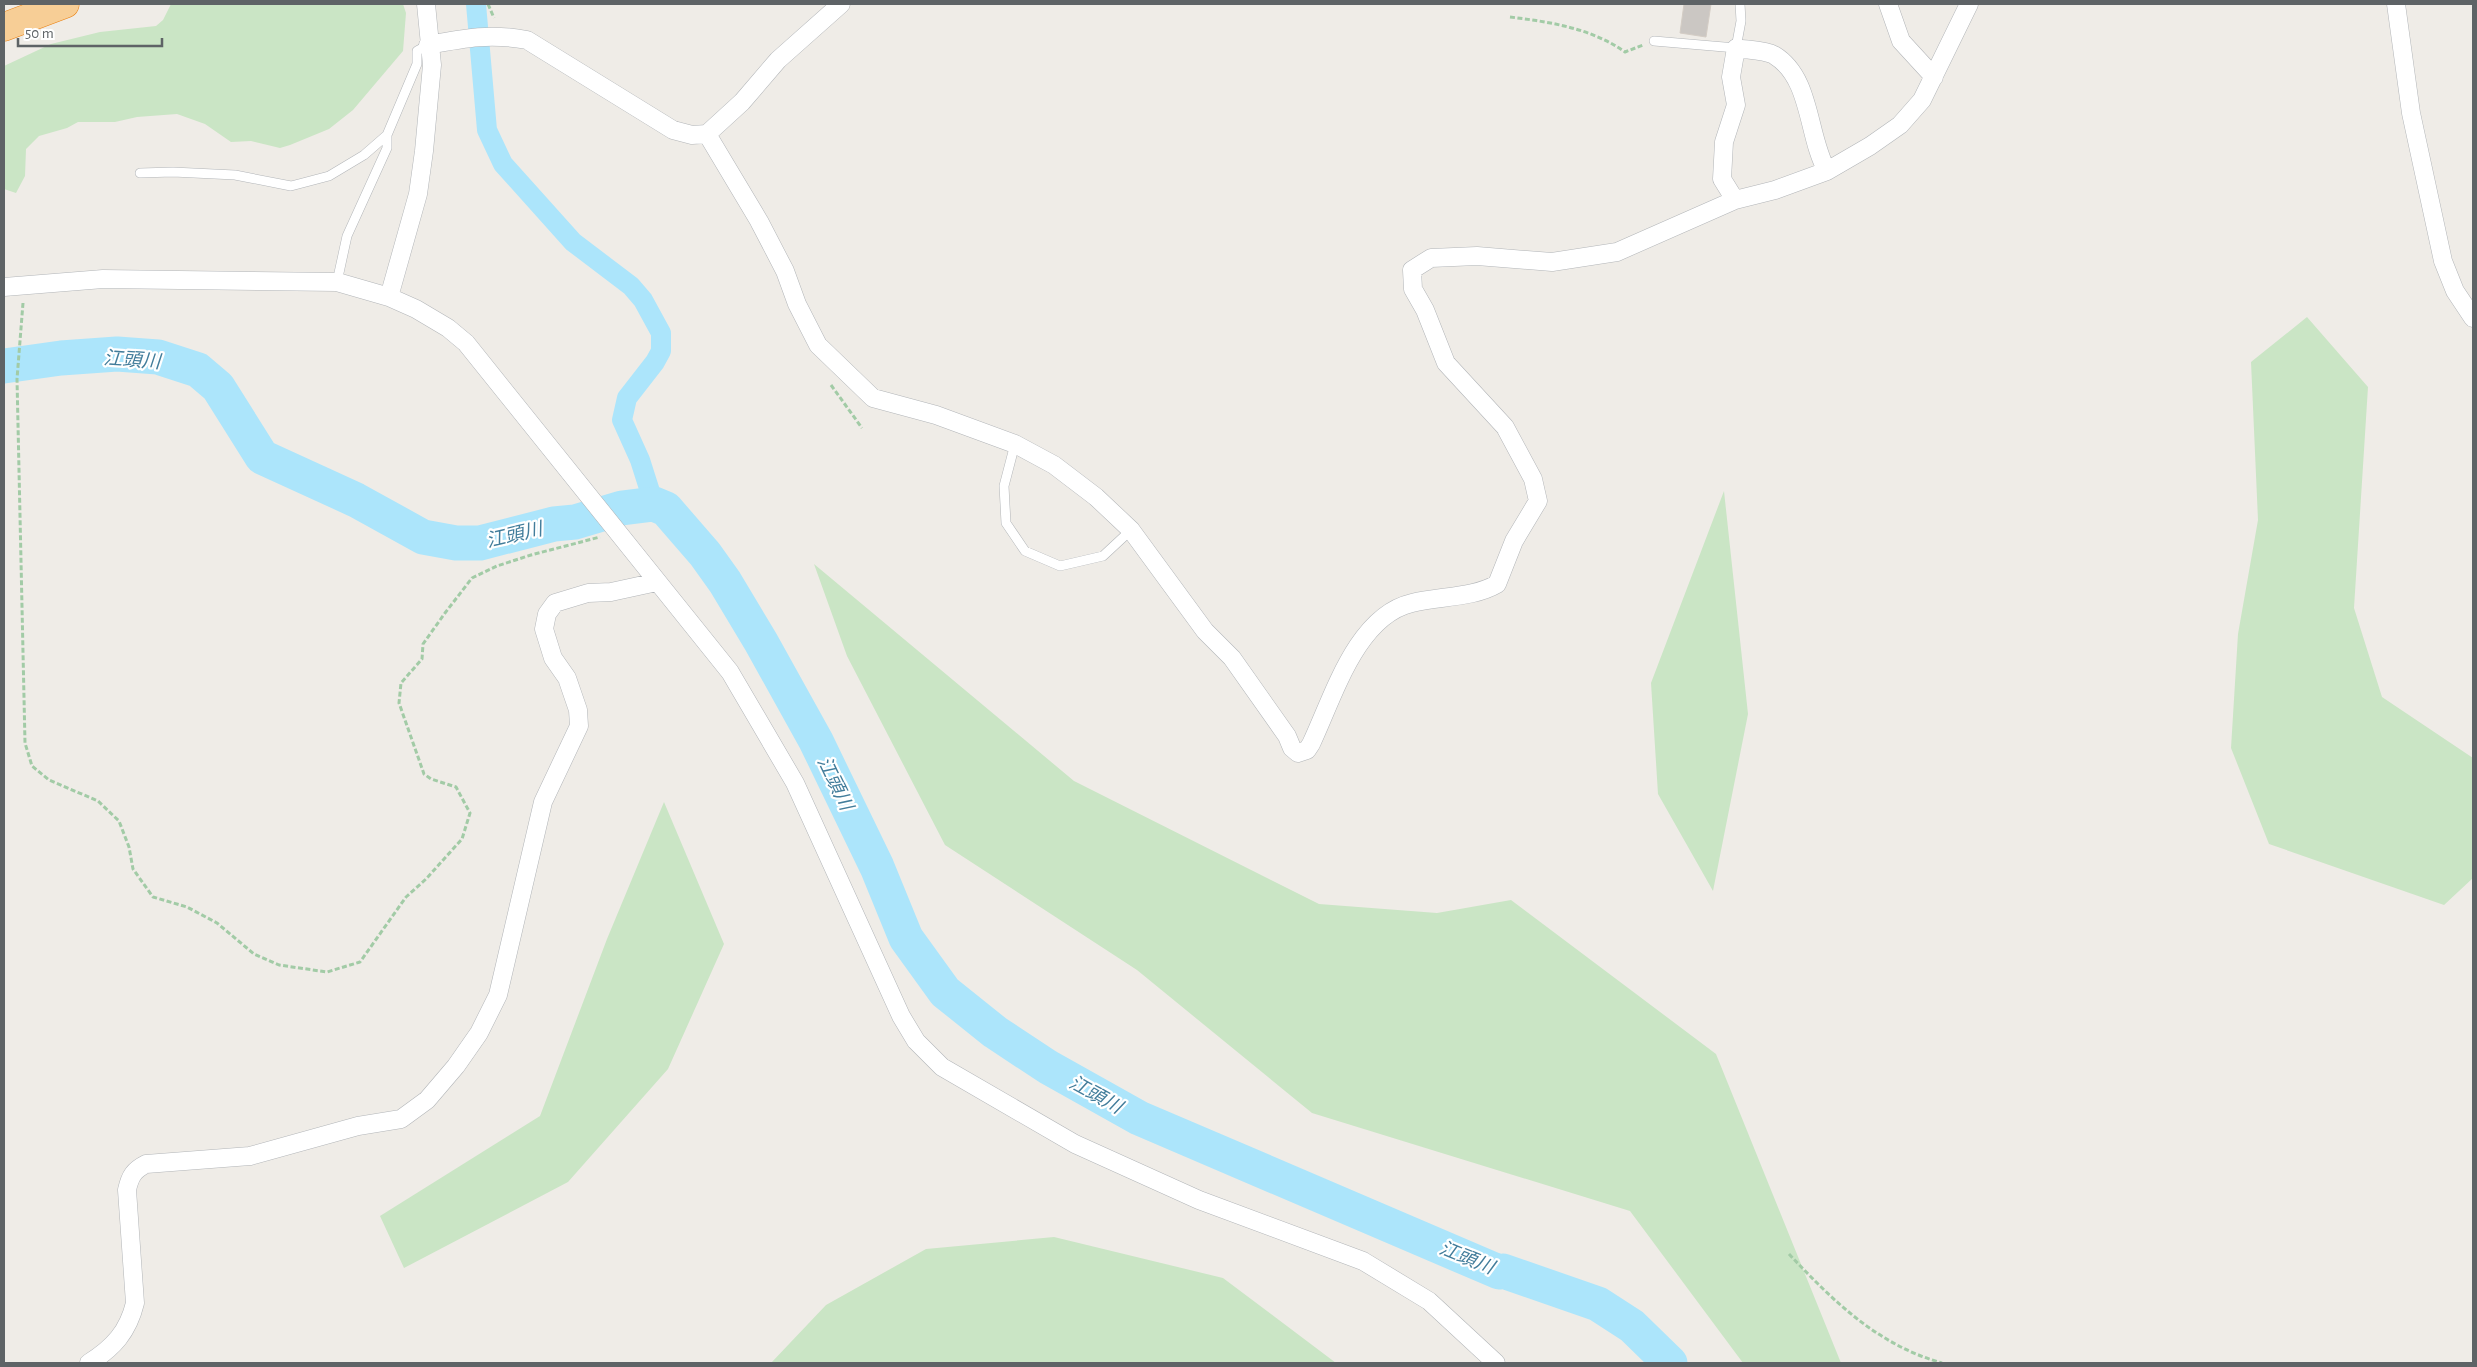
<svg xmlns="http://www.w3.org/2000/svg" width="2477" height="1367" font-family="'Alegreya Sans','Noto Sans JP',sans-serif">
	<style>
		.green { fill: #cae5c5 }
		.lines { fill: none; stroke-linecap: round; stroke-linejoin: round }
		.canal { stroke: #ace5fb; stroke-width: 20 }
		.river { stroke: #ace5fb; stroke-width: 35 }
		.building { fill: #cbc7c3; stroke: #d4cdc5 }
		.lane-casing { stroke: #b2b5b8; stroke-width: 10 }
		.street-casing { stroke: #b2b5b8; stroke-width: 19 }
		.highway-casing { stroke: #ea7f0d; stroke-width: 29 }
		.path { stroke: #a2cba6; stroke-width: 3; stroke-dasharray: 5 2.5; stroke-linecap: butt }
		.lane { stroke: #fff; stroke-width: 9 }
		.street { stroke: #fff; stroke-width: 18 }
		.highway { stroke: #f7ce96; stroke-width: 28 }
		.labels { text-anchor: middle; stroke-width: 4.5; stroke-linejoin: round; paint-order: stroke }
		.water-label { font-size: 19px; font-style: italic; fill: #427d9b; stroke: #fff }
	</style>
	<rect width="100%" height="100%" fill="#efece7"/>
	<path class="green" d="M171,4H403L406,13L403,51L353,110L329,129L290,145L280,148L251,141L231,142L205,124L177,114L137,117L115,122H78L67,128L39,136L26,149L25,176L16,193L4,189V66L51,44L100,32L156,26L163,20Z
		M2307,317L2368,387L2354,608L2382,697L2473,758V878L2444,905L2269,844L2231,748L2238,634L2258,520L2251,362Z
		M1724,491L1748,714L1713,891L1658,794L1651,683Z
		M814,564L1074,781L1319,904L1437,913L1511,900L1716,1054L1841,1363H1743L1630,1211L1312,1113L1137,970L945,845L847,656Z
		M664,802L724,944L668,1069L568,1182L404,1268L380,1216L540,1116L607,939Z
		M1054,1237L1223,1278L1336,1363H771L826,1305L926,1249Z"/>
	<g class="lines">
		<path class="canal" d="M476,4L487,130L503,164L573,242L631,286L643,300L661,333V351L655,362L627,398L622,420L640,460L654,504"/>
		<path class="river" d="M4,366L61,358L117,354L158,357L198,370L218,387L262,457L356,500L423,537L456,543H480L554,524L575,522L622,508L654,504L666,509L705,554L725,582L761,642L816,741L877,867L906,938L945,992L995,1032L1048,1067L1139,1118L1499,1272L1503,1271L1598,1304L1632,1326L1670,1363"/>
	</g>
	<path class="building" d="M1684,4H1711L1706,37L1680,33Z"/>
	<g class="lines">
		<defs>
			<path id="lane" d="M1654,41L1736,48L1741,21L1740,4
				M140,173L173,172L235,175L291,186L329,176L364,155L387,135L417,64V51L428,45
				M337,282L347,236L387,148V135
				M1015,444L1004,486L1006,523L1025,551L1060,566L1103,556L1131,530"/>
			<path id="street" d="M1888,4L1901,41L1934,77
				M2396,4L2411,113L2443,261L2455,291L2473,318
				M428,45C465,38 490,33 527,40L673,130L692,135L707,134L742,102L778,60L841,4
				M707,134L759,221L785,271L797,304L818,345L873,398L936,415L1015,444L1054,465L1096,497L1131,530L1205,631L1232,658L1287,736L1292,748L1298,753L1307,750L1311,744C1333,698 1356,616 1412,603C1440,596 1473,598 1497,584L1514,541L1538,501L1533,479L1505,427L1446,363L1425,310L1413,289L1412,270L1431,258L1477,256L1552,262L1617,252L1735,200L1775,190L1827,171L1870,146L1900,125L1922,100L1969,4
				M1735,200L1722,179L1724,142L1736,105L1731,77L1736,48C1747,50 1765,50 1774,55C1812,78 1807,136 1827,171
				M4,287L103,279L337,282L389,297L416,309L448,328L466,343L730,672L795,783L901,1016L916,1041L942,1067L1075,1144L1199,1200L1363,1261L1429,1301L1496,1363
				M389,297L418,194L424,151L432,65L426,4
				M89,1363C113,1348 128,1332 135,1303L127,1190C130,1176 134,1170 146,1164L250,1156L358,1126L401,1119L427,1100L456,1066L479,1033L498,995L543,802L579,726L578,710L567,678L553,658L544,629L547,614L555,603L588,593L611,592L657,582"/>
			<path id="highway" d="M4,27L65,4"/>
		</defs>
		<use href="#lane" class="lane-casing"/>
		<use href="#street" class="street-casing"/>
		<use href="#highway" class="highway-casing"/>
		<path class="path" d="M488,4L494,18
			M1510,17C1550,22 1591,28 1625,52L1643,45
			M23,303L17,379L25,743L32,766L49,780L98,801L119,821L129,847L133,869L153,897L187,907L217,923L254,954L279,965L327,972L360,962L406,897L426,879L462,839L470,813L456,787L431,779L424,774L399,703L401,683L422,659L423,644L445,613L472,578L497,566L531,555L600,537
			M831,385L862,428
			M1789,1254C1834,1302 1878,1345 1942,1363"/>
		<use href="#lane" class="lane"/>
		<use href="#street" class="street"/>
		<use href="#highway" class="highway"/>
	</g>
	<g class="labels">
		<g class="water-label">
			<text transform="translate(132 359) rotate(4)" y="7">江頭川</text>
			<text transform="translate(514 534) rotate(-13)" y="7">江頭川</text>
			<text transform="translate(836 783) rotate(64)" y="7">江頭川</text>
			<text transform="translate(1096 1094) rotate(29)" y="7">江頭川</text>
			<text transform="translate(1467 1257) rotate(22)" y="7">江頭川</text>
		</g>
	</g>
	<rect width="2477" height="1367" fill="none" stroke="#5e6366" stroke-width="10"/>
	<path d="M18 38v8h144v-8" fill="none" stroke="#5e6366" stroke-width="2.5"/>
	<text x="25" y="38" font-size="15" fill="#5e6366" stroke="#ffffff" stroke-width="4" paint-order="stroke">50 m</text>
</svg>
